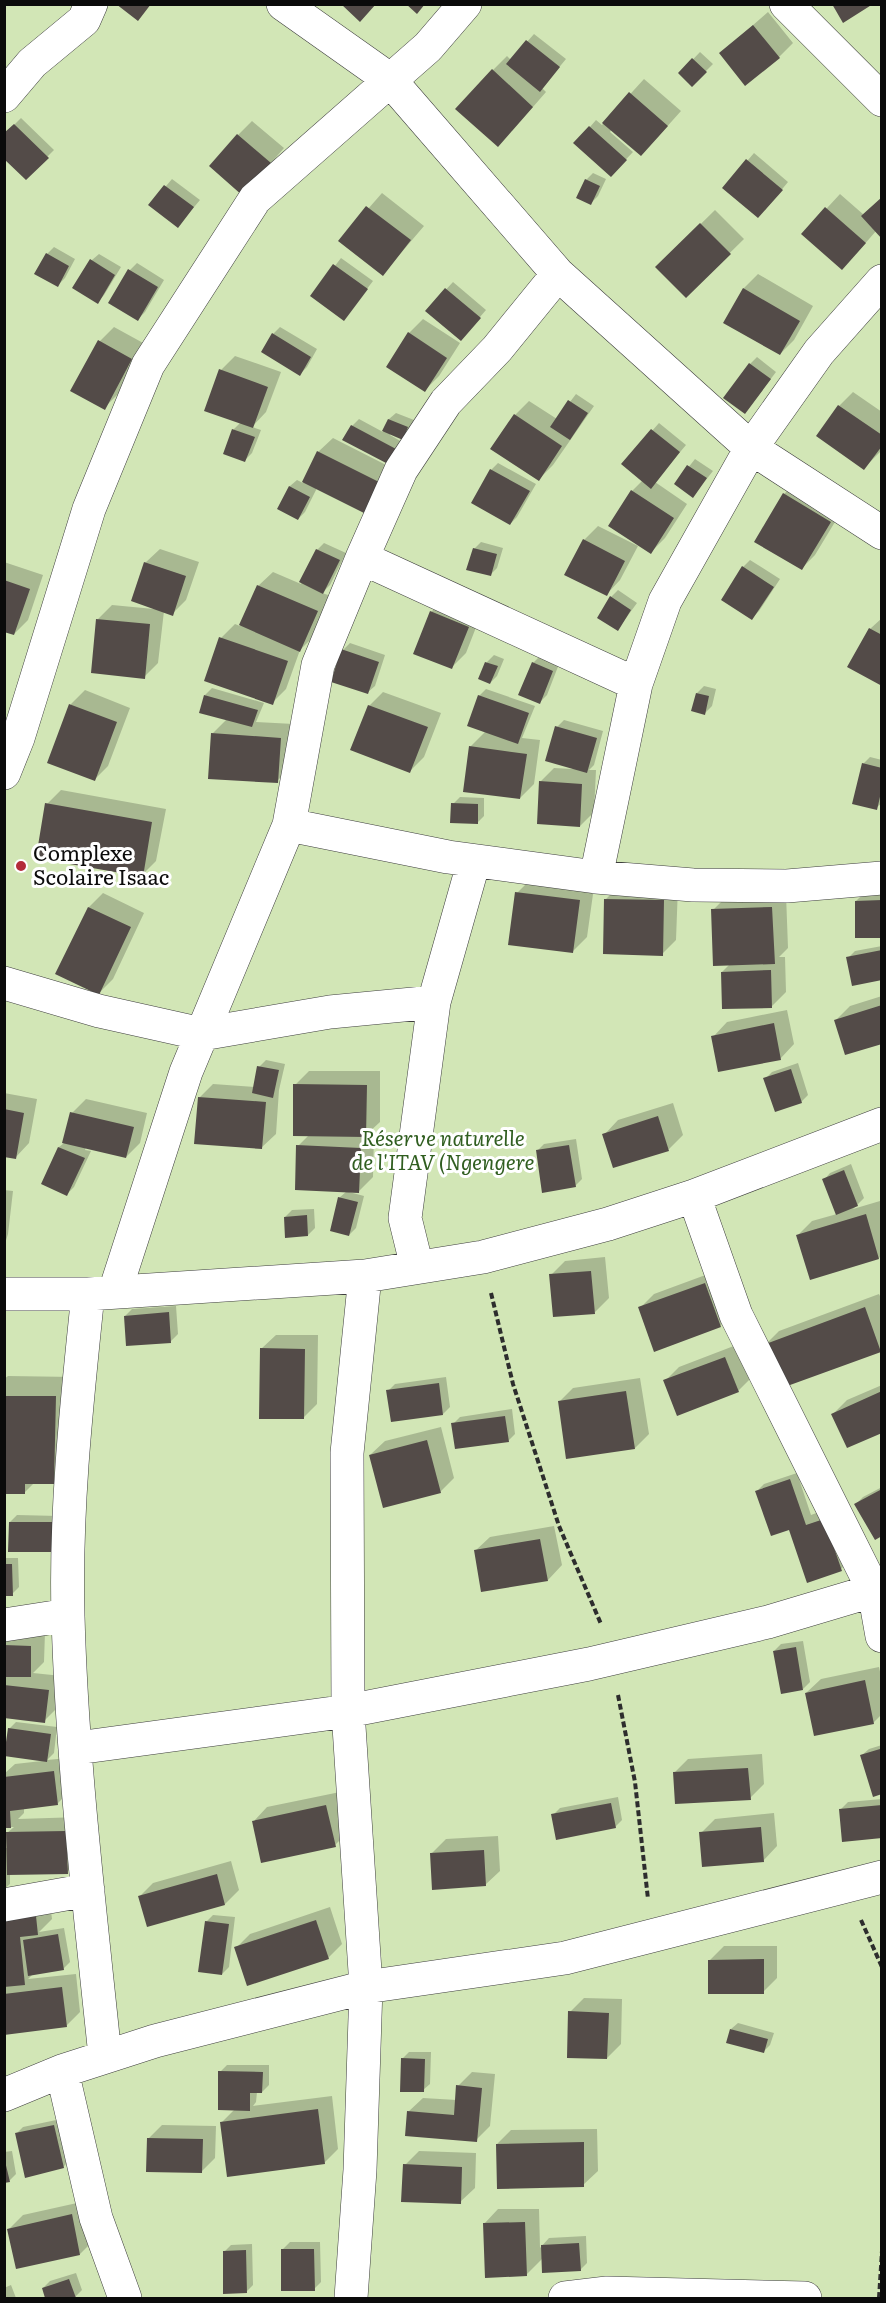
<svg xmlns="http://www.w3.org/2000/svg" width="886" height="2303" font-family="Literata,serif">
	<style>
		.green { fill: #d2e6b6 }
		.shadow { fill: #0003 }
		.building { fill: #534b48 }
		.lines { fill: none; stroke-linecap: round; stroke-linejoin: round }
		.minor-casing { stroke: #3e3e3e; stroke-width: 34 }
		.path { stroke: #2d2d2d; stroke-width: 4; stroke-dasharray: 6 3; stroke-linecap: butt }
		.minor { stroke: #fff; stroke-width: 33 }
		.poi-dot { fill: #b32b3a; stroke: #fff; stroke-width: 2 }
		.labels { text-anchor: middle; stroke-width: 6; stroke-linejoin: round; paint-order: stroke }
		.poi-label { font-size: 21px; fill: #0b0b0b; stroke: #fff; text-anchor: start }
		.park-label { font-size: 21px; font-style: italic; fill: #305e20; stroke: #fff }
	</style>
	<rect width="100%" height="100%" fill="#fef9ea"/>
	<path class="green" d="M5,5H881V2298H5Z"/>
	<path class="shadow" d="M768,12L793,43L779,57L721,53Z
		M534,34L566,59L542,88L546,92L512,131L493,70L507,56L511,60Z
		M700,52L713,64L692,85L680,73Z
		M644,79L681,111L655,140L612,129L610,132L633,152L611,175L576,143L596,120L602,125Z
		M21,118L54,150L26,178L4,135Z
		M252,121L284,148L257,179L238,135Z
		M754,153L788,182L765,210L724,188Z
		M593,173L606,179L598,196L591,203L586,180Z
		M172,179L200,200L184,219L150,205Z
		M382,193L424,226L383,274L340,241Z
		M840,194L864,215L876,231L856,254L803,234Z
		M715,210L744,239L686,296L657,267Z
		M54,247L75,259L65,278L58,285L47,254Z
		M99,254L121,267L104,295L98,302L92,260Z
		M341,258L373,281L344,319L312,296Z
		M137,263L164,280L145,312L138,319L110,303L130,270Z
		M758,274L813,306L794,340L780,354L725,322L744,288Z
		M453,282L486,310L467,332L427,310Z
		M423,319L460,343L439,376L425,390L409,333Z
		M114,327L145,344L118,394L104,408L100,341Z
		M280,327L317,349L307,367L300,374L273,334Z
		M235,356L281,372L266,412L252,427L261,430L252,453L245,460L225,453L234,429L241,422L221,370Z
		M757,357L776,372L751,405L750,364Z
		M853,392L882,412V450L864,468L839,406Z
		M576,394L594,406L553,465L539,479L515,415L529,401L557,419Z
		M396,413L414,420L410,431L403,438L391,433L390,435L402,442L395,455L352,426L359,419L383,432L389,419Z
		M659,423L686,445L655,482L687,504L665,538L651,552L632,491L643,480L623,464Z
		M333,438L392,468L378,497L317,488L305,512L298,519L279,509L290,486L297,480L303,483L318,452Z
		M695,459L713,471L693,496L676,483Z
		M498,463L536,484L517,517L510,524L491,470Z
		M798,480L844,507L815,555L801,569L784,494Z
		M598,526L638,546L620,580L606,595L584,540Z
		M481,542L503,548L497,568L490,575L474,549Z
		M324,543L346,553L330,585L322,593L331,596L314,636L300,650L286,689L272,703L221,638L235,624L240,626L258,586L273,572L301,584L317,550Z
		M160,549L199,562L186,600L172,614L164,611L158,663L144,677L98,619L112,605L154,609L145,563Z
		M750,560L780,579L759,611L752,618L743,567Z
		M4,562L43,575L28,620L14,634L4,630Z
		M618,590L637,603L618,629L611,597Z
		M445,598L482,612L466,653L452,667L431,612Z
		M882,618V685L870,629Z
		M350,643L385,655L375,686L368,692L343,650Z
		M494,655L504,659L497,676L490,683L480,678L487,662Z
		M540,656L559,664L547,695L540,702L533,663Z
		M704,686L716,689L712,706L705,713L697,693Z
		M212,688L264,703L256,722L294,724L291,767L277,781L212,734L227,719L205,695Z
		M486,689L535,706L522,738L540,740L534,784L520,798L470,747L486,731L479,696Z
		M85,690L130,708L108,766L94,780L49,762L71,704Z
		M383,692L441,713L424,757L410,771L369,706Z
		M564,720L603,731L594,765L589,770H596L594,812L580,826L540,782L554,768L573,769L557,727Z
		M870,757L882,760V803L876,808L863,764Z
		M61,790L166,809L156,861L142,875L47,804Z
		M460,797L484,798V816L477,823L453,804Z
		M531,879L594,887L587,937L573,951L517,893Z
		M620,885L678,886L676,940L662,954L605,900Z
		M103,893L144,913L113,979L99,993L57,973L89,907Z
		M786,894L788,948L779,957H785L786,992L772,1006L722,972L730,964L713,910L727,896Z
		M863,894H882V936L856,901Z
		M882,946V979L848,958L855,951Z
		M882,996V1042L836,1020L850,1006Z
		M787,1010L794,1044L780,1059L713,1037L727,1022Z
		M266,1060L285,1064L279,1090L276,1134L261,1148L199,1098L213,1084L255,1087L259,1067Z
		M798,1063L808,1095L801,1102L765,1079L772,1072Z
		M309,1071H380V1122L367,1134H374L373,1177L359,1191L349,1192L364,1196L356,1228L349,1235L339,1198L347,1191L298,1146L309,1135L295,1085Z
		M4,1093L37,1099L29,1143L15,1158L4,1156Z
		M86,1099L147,1113L140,1143L126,1157L86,1147L85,1150L91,1151L74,1187L67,1194L43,1183L59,1147L64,1143L72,1113Z
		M673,1103L683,1135L669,1149L614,1166L604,1135L618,1120Z
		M576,1139L582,1179L575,1186L537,1151L544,1144Z
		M851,1164L864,1198L853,1209L880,1201L882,1255L879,1258L811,1278L798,1235L812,1221L837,1214L824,1180L830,1173Z
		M4,1190L13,1191L8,1234L4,1247Z
		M314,1209L315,1228L308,1235L285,1217L292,1210Z
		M605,1257L609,1298L595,1312L551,1275L565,1261Z
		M719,1270L734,1312L720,1326L640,1308L654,1294Z
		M879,1294L882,1300L880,1350L765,1345L779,1331Z
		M176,1306L178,1334L171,1341L125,1316L132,1309Z
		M276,1335H318L317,1404L303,1418L261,1349Z
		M739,1344L752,1377L738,1391L665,1381L679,1367Z
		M8,1376L75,1377L74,1463L54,1483H34L25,1492H4V1379Z
		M446,1377L450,1407L443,1414L388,1391L395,1384Z
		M640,1378L649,1434L635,1448L559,1402L573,1388Z
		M882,1385V1431L833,1414L847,1400Z
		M512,1409L515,1434L508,1441L453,1424L460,1417Z
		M441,1427L454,1478L440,1492L370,1455L385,1441Z
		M797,1473L811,1515L838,1505L855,1555L841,1569L791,1531L757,1491L764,1484Z
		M882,1487V1535L856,1504L863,1497Z
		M17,1515L59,1516L58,1544L10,1522Z
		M554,1526L562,1565L548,1580L475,1551L490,1537Z
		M4,1558H18L19,1587L12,1594H4Z
		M4,1632H45L44,1662L33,1673L62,1676L58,1707L44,1721L4,1717Z
		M803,1641L810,1682L803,1689L774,1651L781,1644Z
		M879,1667L882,1681V1714L873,1723L806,1693L821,1679Z
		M16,1722L57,1727L54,1753L47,1760L68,1758L72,1789L57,1804L24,1808V1813L18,1819L80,1817L81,1858L67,1872L10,1873V1884L4,1889V1848H8L7,1833L14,1827H4V1774L15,1764L42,1761L9,1729Z
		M882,1745V1793L862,1755L869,1749Z
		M762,1754L764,1784L750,1798L674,1773L688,1759Z
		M340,1792L349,1831L335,1845L253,1822L267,1807Z
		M618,1797L622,1820L615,1827L553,1815L560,1808Z
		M882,1799V1837L841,1809L848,1802Z
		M774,1813L777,1846L763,1861L701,1833L715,1819Z
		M498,1836L500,1871L485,1885L432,1853L446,1839Z
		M231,1861L239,1890L225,1904L139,1897L153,1883Z
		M50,1903L52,1919L39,1932L64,1928L70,1962L63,1969L34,1973L28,1979L76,1974L80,2012L66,2026L4,2033V1987L6,1985L4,1907Z
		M330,1907L342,1944L328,1958L236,1948L250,1934Z
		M213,1915L235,1917L229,1967L222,1974L206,1922Z
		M724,1946H777V1978L763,1992L710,1960Z
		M584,1998L622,1999L621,2044L607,2058L570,2012Z
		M738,2023L774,2033L770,2045L763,2052L731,2029Z
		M409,2052H431L430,2084L423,2090L402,2059Z
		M227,2065H269V2085L262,2092H257L256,2102L253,2106L332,2096L338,2149L324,2163L222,2122L235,2109L220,2072Z
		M472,2072L495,2074L490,2126L476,2140L408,2112L423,2098L457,2100L458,2086Z
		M61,2119L70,2160L63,2167L16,2134L23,2127Z
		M162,2125L216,2126L215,2158L201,2172L148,2139Z
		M597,2129L598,2171L583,2185L497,2144L511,2130Z
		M12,2151L16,2174L9,2181L4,2182V2152Z
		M419,2151L476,2153L475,2188L460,2202L405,2165Z
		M86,2201L94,2240L80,2254L9,2229L23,2215Z
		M498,2209H539L540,2248L549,2238L586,2236L587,2263L580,2270L543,2258L526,2275L484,2224Z
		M290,2242H320L321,2282L314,2289L283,2249Z
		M252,2244L253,2285L246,2292L224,2252L231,2245Z
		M76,2273L82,2290L75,2297L47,2298L43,2288L50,2281Z
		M11,2285L16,2298H4V2288Z"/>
	<path class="building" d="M116,4H151L138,21Z
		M341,4H376L360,22Z
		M406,4H425L417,14Z
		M832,4H873L843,23Z
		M753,25L780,58L745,86L719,53Z
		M526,40L560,67L540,92L506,64Z
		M692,58L707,72L692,87L678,73Z
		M492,69L533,107L498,147L455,109Z
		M629,92L668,126L641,156L602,123Z
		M14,124L49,158L26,180L4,159V133Z
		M589,126L627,160L611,177L573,143Z
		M237,134L271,163L243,196L209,166Z
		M746,159L783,190L758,218L722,188Z
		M585,179L600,186L591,205L576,198Z
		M164,185L194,207L178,228L148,205Z
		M882,197V239L861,216Z
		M366,206L411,240L383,276L338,241Z
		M825,207L866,243L842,270L801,234Z
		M700,223L731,254L686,298L655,267Z
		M46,253L69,266L58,287L34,274Z
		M90,259L115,275L98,304L72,288Z
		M333,264L368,289L344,321L310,296Z
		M128,269L158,287L138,321L108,303Z
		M445,288L481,318L461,341L425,311Z
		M743,288L800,321L780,355L723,323Z
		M408,332L447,358L425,392L386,367Z
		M272,333L311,357L300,376L261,352Z
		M98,340L132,359L105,410L70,391Z
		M749,363L771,379L745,414L723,398Z
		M219,369L268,387L253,428L204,411Z
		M568,400L588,413L570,440L550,427Z
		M838,405L882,435V446L864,470L816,436Z
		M514,414L562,446L539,481L490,449Z
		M388,419L408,427L403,440L382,431Z
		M351,425L396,449L388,464L342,440Z
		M232,429L255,437L245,462L223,454Z
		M651,429L680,452L651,489L621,464Z
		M317,451L379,482L364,513L302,482Z
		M687,465L707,478L693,498L674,484Z
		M490,469L530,491L510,525L471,503Z
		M289,486L310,497L298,520L277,509Z
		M631,490L674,518L651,554L608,526Z
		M783,493L831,522L802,570L754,542Z
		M583,539L625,561L607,596L564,575Z
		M473,548L497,554L491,576L466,570Z
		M316,549L340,560L323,594L299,582Z
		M144,562L186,576L173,616L131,601Z
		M742,566L774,587L752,620L721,600Z
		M4,580L30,589L14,635L4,632Z
		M257,585L318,611L300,652L239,625Z
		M610,596L631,610L618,631L597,618Z
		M430,611L469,627L452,669L413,654Z
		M96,619L150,624L145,679L91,673Z
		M869,628L882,635V686L847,667Z
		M219,637L288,661L273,705L204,681Z
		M341,649L379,662L368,694L331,682Z
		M485,662L498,666L490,684L478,679Z
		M532,662L553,671L540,704L518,695Z
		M696,693L709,696L705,715L691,711Z
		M204,695L258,710L252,727L199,713Z
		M478,695L529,713L518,744L467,726Z
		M69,704L117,722L95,781L47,763Z
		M368,705L428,727L410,773L350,750Z
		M555,726L597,738L587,773L545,761Z
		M211,733L281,738L278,783L208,779Z
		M469,746L527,754L520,799L463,792Z
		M862,763L882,768V788L877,810L852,804Z
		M539,781L582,784L580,827L537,824Z
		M45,803L152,822L143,877L36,858Z
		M451,803L478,804V824L450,823Z
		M515,892L580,900L573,953L508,945Z
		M604,899L664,900L663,956L603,954Z
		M882,900V938H855V901Z
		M88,907L131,927L99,995L55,974Z
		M772,907L775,964L713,966L711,909Z
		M882,950V980L852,986L846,957Z
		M771,970L772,1008L722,1009L721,972Z
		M882,1005V1044L845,1055L834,1020Z
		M774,1023L781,1060L718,1072L711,1036Z
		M257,1066L279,1070L273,1098L252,1093Z
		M791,1069L802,1103L775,1112L763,1078Z
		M293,1084L367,1085L366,1137L293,1136Z
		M198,1097L266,1102L262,1149L194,1144Z
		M4,1109L24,1113L16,1159L4,1157Z
		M70,1112L134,1127L126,1158L62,1143Z
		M658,1116L669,1151L613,1168L602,1134Z
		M296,1145L361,1148L359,1193L295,1190Z
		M569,1145L576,1187L542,1193L536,1150Z
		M58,1147L85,1158L67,1196L41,1184Z
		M844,1170L858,1206L836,1215L822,1179Z
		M338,1197L358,1202L349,1236L330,1231Z
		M866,1214L879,1259L810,1280L796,1235Z
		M307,1215L308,1236L285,1238L284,1217Z
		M591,1271L595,1314L553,1317L549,1274Z
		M705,1283L721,1327L654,1352L638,1307Z
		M865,1307L881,1352L779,1389L763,1345Z
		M169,1312L171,1343L126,1346L124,1316Z
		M260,1348L305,1349L304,1419H259Z
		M725,1357L739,1392L677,1416L663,1380Z
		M439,1383L443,1415L391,1422L386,1390Z
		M626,1391L635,1449L566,1459L558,1401Z
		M882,1391V1433L847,1448L831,1414Z
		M4,1396H56L54,1484H25V1494H4Z
		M505,1416L509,1442L455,1449L451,1423Z
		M427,1440L441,1493L383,1508L369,1455Z
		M790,1479L806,1525L824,1519L842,1571L807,1583L789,1530L771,1536L755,1491Z
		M882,1489V1536L875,1540L854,1504Z
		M9,1522H52V1552H8Z
		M540,1539L548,1581L481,1592L474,1550Z
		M4,1564H12L13,1596H4Z
		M4,1645L31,1646V1677H4Z
		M796,1647L803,1690L781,1694L773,1651Z
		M865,1680L874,1724L814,1736L805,1693Z
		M4,1685L49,1690L45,1723L4,1718Z
		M8,1728L51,1734L47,1762L4,1756Z
		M880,1749L882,1794L873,1797L860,1755Z
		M748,1768L751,1800L675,1804L673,1772Z
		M54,1771L58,1805L10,1811L11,1828H4V1777Z
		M611,1803L616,1828L556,1840L551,1814Z
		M326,1805L336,1847L261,1863L252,1821Z
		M882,1805V1838L842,1842L839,1809Z
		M761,1827L764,1862L702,1867L699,1832Z
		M66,1831L68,1874L7,1875L6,1832Z
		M484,1850L486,1886L432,1890L430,1853Z
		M217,1874L225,1905L147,1927L138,1896Z
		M36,1916L38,1935L20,1937L25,1985L4,1987V1919Z
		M316,1920L329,1959L247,1986L234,1947Z
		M205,1921L229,1924L222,1975L198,1972Z
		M58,1934L64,1970L28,1976L23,1940Z
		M764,1959V1994H708V1960Z
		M62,1987L67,2027L4,2035V1994Z
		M568,2011L609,2013L607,2059L567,2058Z
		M730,2029L768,2039L764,2053L726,2043Z
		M401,2058L425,2059L424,2092H400Z
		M218,2071L263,2072L262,2093H250V2111L218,2110Z
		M456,2085L482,2088L477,2142L405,2136L407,2111L454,2115Z
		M318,2109L325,2164L227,2177L220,2122Z
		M54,2125L64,2168L25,2178L15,2133Z
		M147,2138L203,2139L202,2173L146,2172Z
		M584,2142V2187L497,2189L496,2144Z
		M4,2157L10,2182L4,2183Z
		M403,2164L462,2167L461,2204L401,2202Z
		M72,2214L80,2255L16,2269L7,2229Z
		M525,2222L527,2276L485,2278L483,2223Z
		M579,2243L581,2271L542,2273L541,2245Z
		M281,2249H314L315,2291H281Z
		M246,2250L247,2293L223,2294V2251Z
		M69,2279L76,2298H45L42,2288Z"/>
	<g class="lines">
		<defs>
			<path id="minor" d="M283,4L389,79L558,274L751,448L882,533
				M786,4L882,100
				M4,96L32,63L84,20L91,4
				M362,558L636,684
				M4,773L18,738L89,509L148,365L255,199L428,47L465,4
				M289,825L318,665L362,558L401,470L446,402L497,349L558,274
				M596,877L636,684L665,601L751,448L819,352L882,281
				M4,983L99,1011L202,1034L330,1012L434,1002L405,1218L417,1267
				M434,1002L474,861
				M694,1196L736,1315L874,1591L882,1636
				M115,1291L186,1072L289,825L448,857L596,877L693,885L787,886L882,878
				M4,1294H88L365,1276L483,1257L608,1224L694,1196L882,1124
				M88,1294C77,1401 65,1508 68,1616C72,1763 90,1910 105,2056
				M4,1625L68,1615
				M77,1748L348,1711L589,1664L768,1622L882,1588
				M4,1905L88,1890
				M62,2071L96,2218L125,2298
				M4,2095L62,2071L155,2041L366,1987L565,1958L882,1877
				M351,2298L360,2170L366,1987L348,1711L347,1453L365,1276
				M565,2298L607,2293L805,2298"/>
		</defs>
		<use href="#minor" class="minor-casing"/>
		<path class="path" d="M491,1293L513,1384L559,1526L601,1624
			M618,1695L635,1782L648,1899
			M861,1920L882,1967
			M879,2298L882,2251"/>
		<use href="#minor" class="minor"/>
	</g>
	<circle class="poi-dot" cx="21" cy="866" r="6"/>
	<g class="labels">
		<g class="poi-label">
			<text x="33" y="861">Complexe<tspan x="33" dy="24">Scolaire Isaac</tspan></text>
		</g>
		<g class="park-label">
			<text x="443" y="1146">Réserve naturelle<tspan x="443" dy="24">de l'ITAV (Ngengere</tspan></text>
		</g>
	</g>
	<rect width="886" height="2303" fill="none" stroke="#0b0b0b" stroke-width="12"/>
</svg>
